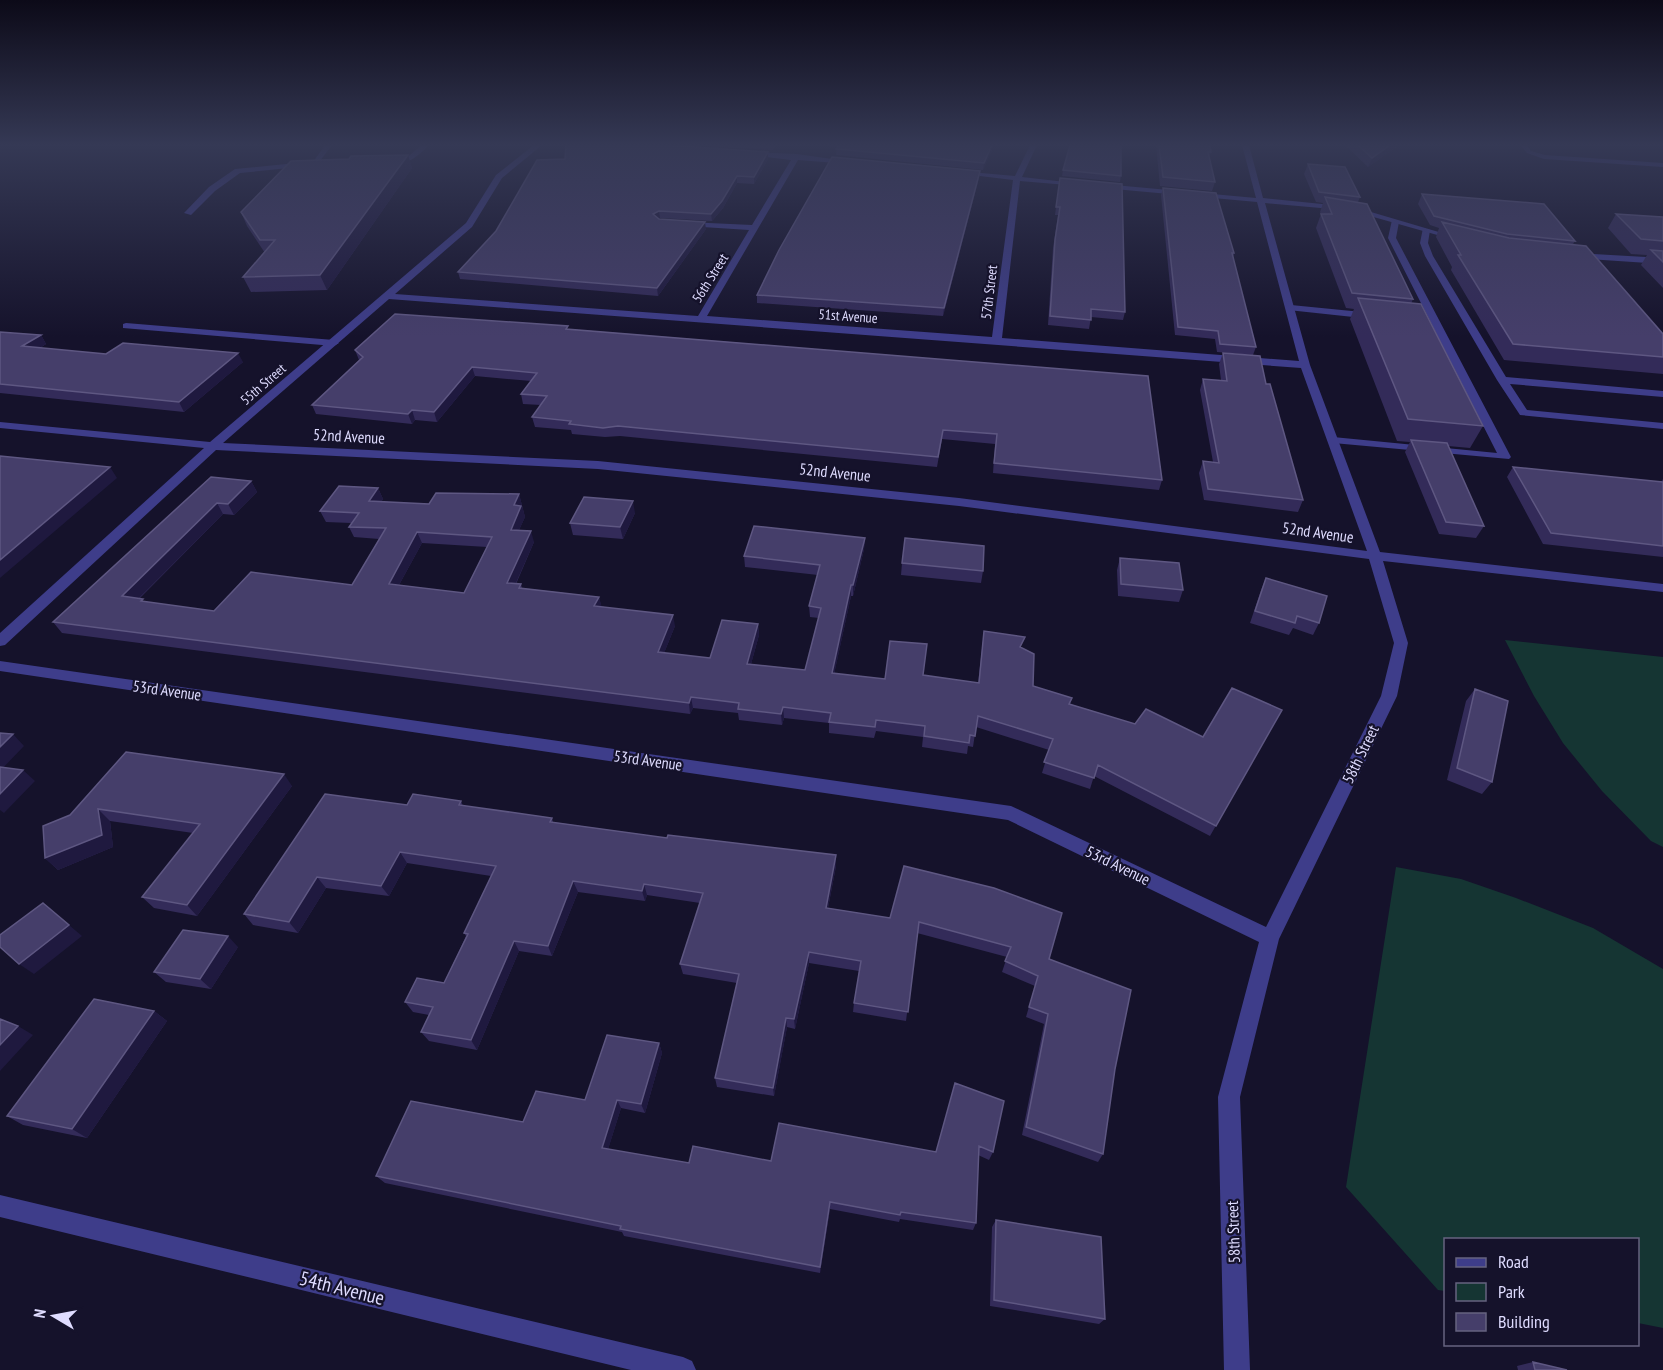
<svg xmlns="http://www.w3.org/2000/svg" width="1663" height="1370" font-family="'PT Sans Narrow',sans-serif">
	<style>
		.green { fill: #153533 }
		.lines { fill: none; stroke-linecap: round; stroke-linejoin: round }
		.service { fill: #3e3d8a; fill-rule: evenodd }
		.minor { fill: #3e3d8a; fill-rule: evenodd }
		.wall { fill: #332b59; fill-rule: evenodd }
		.shaded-wall { fill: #1f193f }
		.building { fill: #453e6a; stroke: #5e5782; stroke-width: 1.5; fill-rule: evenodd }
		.labels { text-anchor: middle; stroke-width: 4.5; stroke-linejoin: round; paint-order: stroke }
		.far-street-label { font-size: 14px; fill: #dfdcff; stroke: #15122b }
		.street-label { font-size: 16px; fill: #dfdcff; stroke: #15122b }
		.near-street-label { font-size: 20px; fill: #dfdcff; stroke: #15122b }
	</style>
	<rect width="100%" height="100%" fill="#15122b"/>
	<path class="green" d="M1505,640L1663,657V847L1651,841L1602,791L1563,743L1534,696Z
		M1396,867L1461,879L1516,898L1593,928L1663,969V1328L1638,1323V1240H1446L1445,1291L1438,1290L1346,1187Z"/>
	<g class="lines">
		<path class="service" d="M325,145H332L317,165H311Z
			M422,145H429C418,156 403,170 386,162L405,159Z
			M1520,145H1527L1531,151L1545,155L1663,163V167L1544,159L1527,153Z
			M306,162L309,166L240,173L215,191L191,215L184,213L209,187L235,169Z
			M1392,220L1399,222L1396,238L1511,457L1509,459L1333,443L1327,440L1333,437L1497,453L1388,238Z
			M1423,228L1430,230L1428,243L1433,256L1506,377L1663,391V397L1510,384L1527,410L1663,423V429L1520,415L1497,380L1425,256L1420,243Z
			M1291,305L1372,313L1377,316L1372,319L1288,310V306Z
			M126,323L334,340L339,343L334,346L123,328V324Z"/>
		<path class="minor" d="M534,145H542L502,178L472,227L395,294L698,316L749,230L687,226L683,224L687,222L752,225L791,160L743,154L747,152L797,154L853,162L849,164L798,160L707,316L992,337L1013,180L955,173L959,171L1015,176L1030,145H1037L1022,177L1083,184L1079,186L1020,181L1002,338L1299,361L1257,202L1103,188L1099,186L1103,184L1256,198L1242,145H1249L1263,198L1332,205L1371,212L1459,238L1455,240L1370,216L1332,209L1265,203L1310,365L1380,552L1663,584V592L1383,561L1408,643L1397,696L1279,939L1240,1097L1250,1370H1224L1218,1097L1259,942L1008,820L0,671V661L1011,806L1266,927L1381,696L1394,643L1369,559L959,506L598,469L216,450L5,645L0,646V633L204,448L0,428V422L210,442L466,223L496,175ZM389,299L1301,368L1367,551L959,498L598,461L223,443Z
			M1576,253L1663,258V264L1573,258V254Z
			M0,1195L683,1357L692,1361L696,1370H631L0,1217Z"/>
	</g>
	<path class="wall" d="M686,145H776L773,150Z
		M799,145H994L983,170L836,155L837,147Z
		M1156,145H1210L1211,152L1209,158L1215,182L1212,191L1160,186Z
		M1345,145H1399L1368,167Z
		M768,152V159L754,184L737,183L723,208L712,221L660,218L658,219L706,229L658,296L460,279L458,272L565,159Z
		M408,155L412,168L327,290L251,292L243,277L265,253L247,226L241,212L349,159Z
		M1308,164L1360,197L1358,202L1413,299L1411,304L1483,426L1470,448L1448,446L1484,526L1476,538L1439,534L1405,452L1410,442L1397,441L1350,319L1354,309L1346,308L1316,228L1321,214L1320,212L1323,203L1316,202L1304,174Z
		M1063,170L1121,176L1120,182L1062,176Z
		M980,171L979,178L943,316L757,303V295Z
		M1060,178L1125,312L1123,320L1091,317L1089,329L1048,325L1053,248L1058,215H1055Z
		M1163,188L1234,253L1233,258L1256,347L1253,355L1217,352L1215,339L1175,335L1161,195Z
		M1422,194L1575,241L1573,244L1663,334V374L1504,360L1451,270L1452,267L1436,237L1439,228L1430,225L1418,204Z
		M1616,214L1663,217V288L1641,265L1647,255L1631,254L1608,228Z
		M569,329L1148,376L1162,480L1159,490L993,473L995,444L942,439L937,467L620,436L605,437L572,434L571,430L535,427L532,417L541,405L523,404L521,394L531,381L475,376L437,422L415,420L412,424L316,414L312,405L359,360L355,350Z
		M0,332L41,335L46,344L40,348L106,354L243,362L184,412L0,393Z
		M1223,353L1266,384L1303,500L1298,512L1204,500L1199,473L1203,461L1213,462L1200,390L1203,379L1221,380L1219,364Z
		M1513,467L1661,482L1663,479V557L1543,544L1507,477Z
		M211,477L251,481L257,492L234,515L223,514L139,599L145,602L214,611L352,585L379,539L354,537L349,527L351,523L326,522L320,511L378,488L383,499L381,502L429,504L519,494L525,517L519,530L534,542L516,584H521L522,588L599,597L601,606L675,626L664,653L710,658L758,624L759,635L751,664L805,670L819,618L810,617L809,606L818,575L745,567L744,556L865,538L864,549L853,596H851L834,674L885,679L923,675L978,683L984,631L1022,648L1033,686L1072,698L1070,704L1135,724L1203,737L1282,710L1210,836L1094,776L1090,789L1042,773L1049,750L976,727L973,747L968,746L967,754L922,747L923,737L876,731L874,738L829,733V723L784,718L782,725L739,720L738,713L693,708L690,714L62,633L53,622ZM422,543L487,547L464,593L399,585Z
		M635,513L623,539L573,535L570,523Z
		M1120,558L1183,590L1179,602L1118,596L1117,570Z
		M902,563L983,571L981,583L901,575Z
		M1266,578L1319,623L1313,635L1293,628L1289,635L1250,623L1261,590Z
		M1475,689L1492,782L1482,794L1447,780L1466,701Z
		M126,752L292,786L197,916L154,908L142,897L193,833L110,821L113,847L58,870L45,858Z
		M461,801L463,806L552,818L553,822L667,838L836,855V866L828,908L890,918L904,866L1049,959L1115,1069L1103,1154L1098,1162L1022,1135L1044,1024L1026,1017L1035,986L1002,972L1007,957L917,933L906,1021L853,1012L854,1003L859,971L809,963L795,1029L787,1027L774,1096L717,1087L715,1078L737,983L683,974L680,964L700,903L647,895L645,901L578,892L552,956L519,951L477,1050L429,1041L421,1032L429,1015L413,1012L405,1002L444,983L466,936L464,933L491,876L407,863L389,896L326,888L298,933L253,925L244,914Z
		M238,947L211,989L166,982L154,972Z
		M154,1011L167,1021L87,1138L23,1125L7,1116Z
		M659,1043L662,1053L645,1113L621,1108L608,1149L689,1163L771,1161L936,1152L955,1083L993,1152L989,1160L978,1155L976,1223L973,1230L900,1219L899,1222L830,1209L820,1273L624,1236L622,1232L385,1183L376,1176L523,1122L585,1100Z
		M996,1220L1105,1319L1099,1324L990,1306L992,1227Z
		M1533,1362L1567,1370H1518L1517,1366Z"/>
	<path class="shaded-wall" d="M992,145H994L983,170L984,163Z
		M1390,145H1399L1368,167L1372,158Z
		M768,152V159L754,184V177Z
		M408,155L412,168L327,290L320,275Z
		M980,171L979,178L943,316L944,308Z
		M737,176V183L723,208L712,221L711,214Z
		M659,211L660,218L654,221L653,214Z
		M705,222L706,229L658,296L657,288Z
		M41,335L46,344L28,355L22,346Z
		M238,353L243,362L184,412L179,402Z
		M472,367L475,376L437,422L434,412Z
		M412,410L415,420L412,424L408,414Z
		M110,467L117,478L0,578V560Z
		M251,481L257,492L234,515L228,504Z
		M378,488L383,499L374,512L369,501Z
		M519,494L525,517L514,541L511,530L514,505Z
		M633,501L635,513L623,539L620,527Z
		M217,503L223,514L130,607L122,596Z
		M531,531L534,542L511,594L507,583Z
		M417,532L422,543L394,594L389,584Z
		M865,538L864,549L853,596V585Z
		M851,585V596L832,684V673Z
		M599,597L602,608L594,606Z
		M673,615L675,626L660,663L658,652Z
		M758,624L759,635L748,675L747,664Z
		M691,697L693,708L690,714L689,703Z
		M783,707L784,718L782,725L781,714Z
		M13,734L24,746L0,771V747Z
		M23,770L35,781L4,813L0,810V794Z
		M284,774L292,786L197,916L187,905Z
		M98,809L110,821L113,847L58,870L45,858Z
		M400,852L407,863L389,896L381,886Z
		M836,855V866L826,918V908Z
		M317,877L326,888L298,933L289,922Z
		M573,881L578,892L552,956L548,946Z
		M644,884L647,895L645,901L642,891Z
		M43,903L82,936L34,974L19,964Z
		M228,936L238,947L211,989L200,979Z
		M514,941L519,951L477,1050L471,1040Z
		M809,952V963L795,1029L794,1019Z
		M154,1011L167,1021L87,1138L72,1129Z
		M786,1018L787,1027L774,1096L773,1088Z
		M18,1026L33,1035L0,1071V1045Z
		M659,1043L662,1053L645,1113L641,1104Z
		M617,1100L621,1108L606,1156L602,1148Z
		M830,1202V1209L820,1273V1267Z"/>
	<path class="building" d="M566,145H666L768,152L754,177L737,176L722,201L711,214L659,211L653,214L659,219L705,222L657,288L458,272L496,231L537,160L565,159Z
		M839,145H992L984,163L836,149Z
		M1070,145H1121V176L1063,170Z
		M1159,145H1210L1211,152H1208L1215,182L1163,177Z
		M1358,145H1390L1372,158Z
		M408,155L320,275L243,277L275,240H260L241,212L291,161L349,159L351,156Z
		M832,157L980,171L944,308L757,295L779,250Z
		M1308,164L1345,167L1360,197L1319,192Z
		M1060,178L1122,184L1125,312L1091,309V320L1050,316L1055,240L1060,207H1056Z
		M1163,188L1216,193L1234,253H1232L1256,347L1220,344L1218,331L1178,327Z
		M1422,194L1544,204L1575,241L1507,234L1434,216Z
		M1325,197L1367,204L1413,299L1352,293L1321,214H1332Z
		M1616,214L1663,217V241L1641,239Z
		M1442,222L1509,238L1586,246L1663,334V357L1513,344L1458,255H1461Z
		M1651,250L1663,251V262Z
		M1358,298L1421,304L1483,426L1408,419Z
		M395,314L568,326L566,329L1148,376L1162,480L994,463L997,434L943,430L938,457L618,426L603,428L569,424L571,421L532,417L547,396L521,394L537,373L472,367L434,412L412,410L408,414L312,405L363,357L355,350Z
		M0,332L41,335L22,346L106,354L123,343L238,353L179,402L0,384Z
		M1223,353L1260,356L1266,384H1270L1303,500L1208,489L1203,461L1219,463L1203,379L1227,381Z
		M1411,440L1447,443L1484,526L1446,522Z
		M0,456L110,467L0,560Z
		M1513,467L1663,482V546L1551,533Z
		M211,477L251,481L228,504L217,503L122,596L143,599L141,601L214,611L251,572L352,585L386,528L349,527L359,513L320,511L339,486L378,488L369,501L429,504L436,493L519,494L514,505L521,506L511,530L531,531L507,583L521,584L519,588L599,597L594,606L673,615L658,652L710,658L722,620L758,624L747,664L805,670L821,608L809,606L820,565L744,556L754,526L865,538L853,585H851L832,673L885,679L890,641L927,644L923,675L979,683L984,631L1025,637L1020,647L1034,654L1033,686L1072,698L1069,704L1135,724L1146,709L1203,737L1232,688L1282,710L1216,826L1098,765L1094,778L1044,762L1053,739L978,716L975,736L970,735L969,743L924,736L925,726L876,720L875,727L829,722L831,713L783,707L781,714L738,709L739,703L691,697L689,703L53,622ZM417,532L492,537L464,593L389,584Z
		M584,497L633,501L620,527L570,523Z
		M905,538L984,546L983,571L902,563Z
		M1120,558L1179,563L1183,590L1121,584Z
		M1266,578L1327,596L1319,623L1297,616L1295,623L1255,611Z
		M1475,689L1508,701L1492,782L1457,768Z
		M0,733L13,734L0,747Z
		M126,752L284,774L187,905L142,897L200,824L98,809L102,835L45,858L43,826L70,815Z
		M0,767L23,770L0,794Z
		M325,794L407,805L413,794L461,801L459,805L552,818L550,822L667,838L668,835L836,855L826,908L890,918L904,866L994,888L1062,913L1049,959L1131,990L1115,1069L1103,1154L1026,1127L1048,1014L1029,1007L1038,976L1005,961L1011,947L919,922L908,1012L854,1003L861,961L809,952L794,1019L786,1018L773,1088L715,1078L739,974L680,964L703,893L644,884L642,891L573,881L548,946L514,941L471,1040L421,1032L433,1007L405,1002L417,978L444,983L468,934L464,933L496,866L400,852L381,886L317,877L289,922L244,914Z
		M43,903L69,925L19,964L0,947V935Z
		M183,930L228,936L200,979L154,972Z
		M94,999L154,1011L72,1129L7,1116Z
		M0,1019L18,1026L0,1045Z
		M607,1035L659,1043L641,1104L617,1100L602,1148L689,1163L693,1146L771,1161L779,1123L936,1152L955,1083L1004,1101L993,1152L979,1146L976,1223L901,1212L900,1215L830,1202L820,1267L620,1229L621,1226L376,1176L411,1101L523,1122L536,1091L585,1100Z
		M996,1220L1101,1237L1105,1319L994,1300Z
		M1533,1362L1567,1370H1535Z"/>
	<linearGradient id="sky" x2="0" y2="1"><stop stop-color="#0c0a18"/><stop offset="0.43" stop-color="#353955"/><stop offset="1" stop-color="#353955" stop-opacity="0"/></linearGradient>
	<rect width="1663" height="337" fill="url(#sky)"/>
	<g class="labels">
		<g class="far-street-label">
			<text transform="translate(710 278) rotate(-58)" y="5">56th Street</text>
			<text transform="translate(989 292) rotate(-83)" y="5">57th Street</text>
			<text transform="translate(848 316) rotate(4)" y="5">51st Avenue</text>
			<text transform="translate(263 384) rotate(-41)" y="5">55th Street</text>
		</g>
		<g class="street-label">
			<text transform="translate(349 436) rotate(3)" y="6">52nd Avenue</text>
			<text transform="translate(835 472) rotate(6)" y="6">52nd Avenue</text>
			<text transform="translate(1318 532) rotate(8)" y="6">52nd Avenue</text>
			<text transform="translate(167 690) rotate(8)" y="6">53rd Avenue</text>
			<text transform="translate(1360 754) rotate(-64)" y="6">58th Street</text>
			<text transform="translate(648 760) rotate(8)" y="6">53rd Avenue</text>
			<text transform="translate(1118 865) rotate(26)" y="6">53rd Avenue</text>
			<text transform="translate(1233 1232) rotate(-92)" y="6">58th Street</text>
		</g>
		<g class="near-street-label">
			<text transform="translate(342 1288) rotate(14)" y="7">54th Avenue</text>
		</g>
	</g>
	<rect x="1444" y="1238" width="195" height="108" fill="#15122b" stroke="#666380" stroke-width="1.5"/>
	<rect x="1456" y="1258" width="30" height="9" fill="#3e3d8a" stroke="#666380" stroke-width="1.5"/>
	<text x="1498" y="1268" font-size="18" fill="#dfdcff">Road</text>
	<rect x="1456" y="1283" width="30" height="18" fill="#153533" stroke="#666380" stroke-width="1.5"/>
	<text x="1498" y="1298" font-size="18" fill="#dfdcff">Park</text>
	<rect x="1456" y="1313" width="30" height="18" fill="#453e6a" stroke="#666380" stroke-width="1.5"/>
	<text x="1498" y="1328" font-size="18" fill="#dfdcff">Building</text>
	<g transform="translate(54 1316) rotate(280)" stroke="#15122b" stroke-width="4.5" paint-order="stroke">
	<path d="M0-4.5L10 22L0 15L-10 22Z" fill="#dfdcff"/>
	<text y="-9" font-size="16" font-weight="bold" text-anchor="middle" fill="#dfdcff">N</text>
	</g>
</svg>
